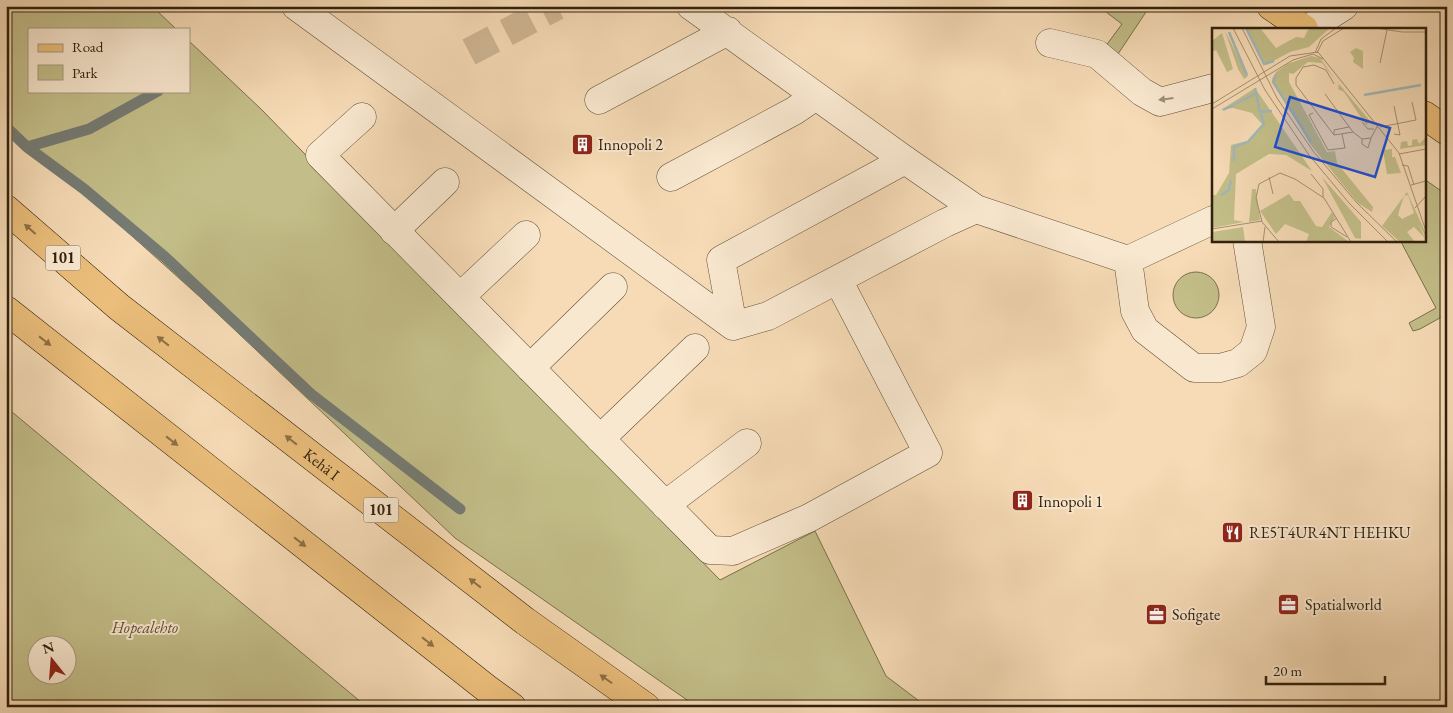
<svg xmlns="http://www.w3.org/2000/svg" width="1453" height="713" font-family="'EB Garamond',serif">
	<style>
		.green { fill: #c3be89; stroke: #7a6f4a; fill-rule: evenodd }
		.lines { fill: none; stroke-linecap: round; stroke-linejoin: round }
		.stream { stroke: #757b74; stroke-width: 11 }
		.minor-tunnel { stroke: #cfb694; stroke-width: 28; stroke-dasharray: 28 14; stroke-linecap: butt }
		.minor-casing { stroke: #624f36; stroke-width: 29 }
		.major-casing { stroke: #31200c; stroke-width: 29 }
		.highway-casing { stroke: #31200c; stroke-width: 29 }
		.minor { stroke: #f9e8d0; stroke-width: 28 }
		.major { stroke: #ebbe7b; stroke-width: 28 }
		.highway { stroke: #ebbe7b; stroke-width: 28 }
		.oneway { fill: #9f8e78 }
		.oneway2 { fill: #8e6f44 }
		.labels { text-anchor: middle; stroke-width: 4; stroke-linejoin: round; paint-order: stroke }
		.shield { fill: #f9e8d0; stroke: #6d5c47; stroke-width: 1 }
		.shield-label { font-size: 15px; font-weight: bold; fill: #31200c }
		.poi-label { font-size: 16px; fill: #31200c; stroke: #f9e8d0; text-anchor: start }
		.street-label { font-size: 16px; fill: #31200c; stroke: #f9e8d0 }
		.park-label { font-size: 16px; font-style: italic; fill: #5d4f32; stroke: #f9e8d0 }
		.inset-river { fill: none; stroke: #a2b8ba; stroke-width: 2.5 }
		.inset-road { fill: none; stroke: #a79072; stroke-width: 1 }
		.view { fill: #1d4ed8; fill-opacity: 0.15; stroke: #1d4ed8; stroke-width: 2.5 }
		.inset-edge { fill: none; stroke: #31200c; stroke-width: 2.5 }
	</style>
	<rect width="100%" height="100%" fill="#f6dbb6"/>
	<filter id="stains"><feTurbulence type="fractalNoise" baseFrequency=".004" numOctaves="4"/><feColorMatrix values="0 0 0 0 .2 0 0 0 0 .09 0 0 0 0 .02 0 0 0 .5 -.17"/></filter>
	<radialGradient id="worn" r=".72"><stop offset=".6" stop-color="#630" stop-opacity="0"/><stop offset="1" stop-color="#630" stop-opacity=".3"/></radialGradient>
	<path class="green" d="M6,6H152L176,29H29V91H189V41L262,110L720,580L815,531L886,676L927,707H697L455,538L200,297L6,123Z
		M1098,6H1150L1118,54L1105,47L1122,24Z
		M1424,179L1447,195V314L1420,329L1413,331L1409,323L1436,308L1400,240H1424Z
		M1173 295a23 23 0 1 1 46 0a23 23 0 1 1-46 0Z
		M6,407L367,707H6ZM38,646H68V676H38Z"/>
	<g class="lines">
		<path class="stream" d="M6,127L27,147L84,189L165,257L311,394L460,509
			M27,147L89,129L158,91"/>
		<path class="minor-tunnel" d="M469,52L557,6"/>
		<defs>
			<path id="minor" d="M296,6L733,326L768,316L945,223L976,209
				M691,6L905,160L976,209L1128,260L1213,220
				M1308,29L1344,6
				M1050,43L1097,54L1142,92L1160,102L1213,88
				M599,100L728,31
				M362,117L320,155L710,550L733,551L809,518L928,453L838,280
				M671,177L794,111L816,96
				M394,231L445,182
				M1128,260L1135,311L1145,330L1194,368H1220L1238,363L1253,351L1261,327L1247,240
				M460,297L526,235
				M733,326L721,260L905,160
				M530,368L613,287
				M600,439L695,348
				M665,505L747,443"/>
			<path id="major" d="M1271,6L1304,29
				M1424,115L1447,131"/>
			<g id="highway">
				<path id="s1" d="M6,209L119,307L525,621L646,707"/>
				<path d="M6,310L486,688L512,707"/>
			</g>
		</defs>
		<use href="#minor" class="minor-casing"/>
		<use href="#major" class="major-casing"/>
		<use href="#highway" class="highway-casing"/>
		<use href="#minor" class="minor"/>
		<use href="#major" class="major"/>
		<use href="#highway" class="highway"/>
	</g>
	<defs><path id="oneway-solid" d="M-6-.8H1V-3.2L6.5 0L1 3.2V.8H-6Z" transform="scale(1.25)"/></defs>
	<use class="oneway" href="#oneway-solid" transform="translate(1166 99) rotate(173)"/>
	<g class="oneway2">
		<use href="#oneway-solid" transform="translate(30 229) rotate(-139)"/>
		<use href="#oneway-solid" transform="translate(45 341) rotate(38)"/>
		<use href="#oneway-solid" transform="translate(163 341) rotate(-142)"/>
		<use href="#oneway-solid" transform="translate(291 440) rotate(-142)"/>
		<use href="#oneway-solid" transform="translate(172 441) rotate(38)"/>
		<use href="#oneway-solid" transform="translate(300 542) rotate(38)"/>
		<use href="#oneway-solid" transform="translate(475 583) rotate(-142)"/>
		<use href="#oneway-solid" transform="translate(428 642) rotate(38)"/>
		<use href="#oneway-solid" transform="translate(606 679) rotate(-145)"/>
	</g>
	<defs>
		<symbol id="building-square" viewBox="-11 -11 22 22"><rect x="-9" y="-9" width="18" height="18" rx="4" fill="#8f2418" stroke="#f9e8d0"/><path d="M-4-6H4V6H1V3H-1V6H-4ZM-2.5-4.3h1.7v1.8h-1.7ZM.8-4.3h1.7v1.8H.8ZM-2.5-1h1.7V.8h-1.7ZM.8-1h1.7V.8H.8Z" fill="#fff"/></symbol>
		<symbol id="restaurant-square" viewBox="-11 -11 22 22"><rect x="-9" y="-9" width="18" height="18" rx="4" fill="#8f2418" stroke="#f9e8d0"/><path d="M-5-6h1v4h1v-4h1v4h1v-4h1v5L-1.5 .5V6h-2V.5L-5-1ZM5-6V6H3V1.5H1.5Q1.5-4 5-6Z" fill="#fff"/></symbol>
		<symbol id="office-square" viewBox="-11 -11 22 22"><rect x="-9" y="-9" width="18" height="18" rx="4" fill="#8f2418" stroke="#f9e8d0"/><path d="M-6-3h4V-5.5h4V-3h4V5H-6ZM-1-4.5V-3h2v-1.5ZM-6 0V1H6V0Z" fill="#fff"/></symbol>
	</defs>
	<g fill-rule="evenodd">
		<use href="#building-square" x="570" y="132" width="25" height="25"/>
		<use href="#building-square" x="1010" y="488" width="25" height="25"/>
		<use href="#restaurant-square" x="1220" y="520" width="25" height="25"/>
		<use href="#office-square" x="1276" y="592" width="25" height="25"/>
		<use href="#office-square" x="1144" y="602" width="25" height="25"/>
	</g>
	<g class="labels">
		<g class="shield">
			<rect x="45.5" y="245.5" width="35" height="25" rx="4"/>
			<rect x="363.5" y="497.5" width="35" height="25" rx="4"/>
		</g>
		<g class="shield-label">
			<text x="63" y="263">101</text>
			<text x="381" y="515">101</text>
		</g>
		<g class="poi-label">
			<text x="598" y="150">Innopoli 2</text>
			<text x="1038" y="507">Innopoli 1</text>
			<text x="1249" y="538">RE5T4UR4NT HEHKU</text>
			<text x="1305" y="610">Spatialworld</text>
			<text x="1172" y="620">Sofigate</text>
		</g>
		<g class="street-label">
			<text dy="6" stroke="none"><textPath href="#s1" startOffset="406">Kehä I</textPath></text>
		</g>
		<g class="park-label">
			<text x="145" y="633">Hopealehto</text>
		</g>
	</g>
	<g transform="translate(1212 28)">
		<rect width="214" height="214" fill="#f6dbb6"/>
		<path d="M33,0H48L64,20L84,9L92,10L97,0H118L97,19L78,24L54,37ZM13,3L36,48L32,51L26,41ZM10,5L21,41L15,44L4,22L0,24V13ZM144,20L151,23V41L141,34L142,30L138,24ZM99,28L108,30L123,51L110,35L96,34L81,46L77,45V54L115,124L123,123L125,135L161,179L160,184L146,175L98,116L60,51L64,44L75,36ZM127,56L158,93L154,97L132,64L126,61ZM43,60L100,143L74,127L57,126L24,146L22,192L32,194L0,200V167H4L17,145L19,117L35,113L50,96L40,85L21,80L9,82ZM214,109V117L188,121L189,114L195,113L196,118L200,117V112L205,111L207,116ZM180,121V129H183L189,145L175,146L171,122ZM110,149L149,194V211L143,210ZM40,161H44L48,192L37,194ZM195,164L214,206V209L206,195L213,210L202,199L195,204L203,214H188L170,198ZM196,167L202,185L190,191L186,187L188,180L192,168ZM77,166L82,173H88L104,198L110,199L120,184L123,189L117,199L137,214H94L97,206L73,196L64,206L48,183ZM31,199L33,214H0V204Z" fill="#c3be89" fill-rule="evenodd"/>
		<path class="inset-river" d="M34,0L52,36L62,33M17,4L35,47M64,47L61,54L99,114M43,60L48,84L60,83M152,67L209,57M11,82L45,65M22,133V119L36,114L52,96L48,84M9,167L17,162L19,152"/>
		<path class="inset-road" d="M21,0L53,62L97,127L137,175L176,214M30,0L65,70L101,123L145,175L185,214M164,0L190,4H214M103,25L109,11L124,0M105,25L111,13L132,0M168,35L175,2M122,56L114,42L102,37L91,39L84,50V57L122,107L141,104M113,66L141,104L150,111L159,110L166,97M0,76L78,28L106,24L187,125L214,203M0,81L81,32L101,26L111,31M101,85L97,87L116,122L133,120L130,106M150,94L156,101H162M168,99L204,92L200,74M182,106L188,107L182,78M122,107V102L137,99M150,111V116L156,120L159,110M187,126L214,121M190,137L196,138L202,157M99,146L111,161V169M57,149L61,166M199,157L214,153M203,180L214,168M125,190L119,194V199L135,209M0,201L50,193M51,214L53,199M67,214L50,194L44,170L47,156L68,145L83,151L112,170L139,214"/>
		<path class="view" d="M78,69L178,100L163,149L63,119Z"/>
		<rect width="214" height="214" class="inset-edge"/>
	</g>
	<rect width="1453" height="713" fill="none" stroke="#f6dbb6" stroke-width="25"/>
	<rect x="8" y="8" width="1438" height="698" fill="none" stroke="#31200c" stroke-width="2.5"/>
	<rect x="12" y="12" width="1428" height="688" fill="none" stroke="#31200c"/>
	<rect x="28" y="28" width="162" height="65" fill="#f9e8d0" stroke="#a99882"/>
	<rect x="38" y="44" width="25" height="8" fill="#ebbe7b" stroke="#a99882"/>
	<text x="72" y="52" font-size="15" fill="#31200c">Road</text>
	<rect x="38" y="65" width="25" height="15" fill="#c3be89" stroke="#a99882"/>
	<text x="72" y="78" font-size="15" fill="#31200c">Park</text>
	<g transform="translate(52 660) rotate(343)"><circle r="24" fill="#f9e8d0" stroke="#a99882"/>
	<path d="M0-4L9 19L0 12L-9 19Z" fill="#8f2418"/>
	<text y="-8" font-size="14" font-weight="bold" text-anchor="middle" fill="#31200c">N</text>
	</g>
	<path d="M1266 676v8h119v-8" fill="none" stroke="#31200c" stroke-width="2.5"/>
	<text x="1273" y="676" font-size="15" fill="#31200c" stroke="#f9e8d0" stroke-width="4" paint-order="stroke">20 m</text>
	<rect width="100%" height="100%" filter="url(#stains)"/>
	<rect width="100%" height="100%" fill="url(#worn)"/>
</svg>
